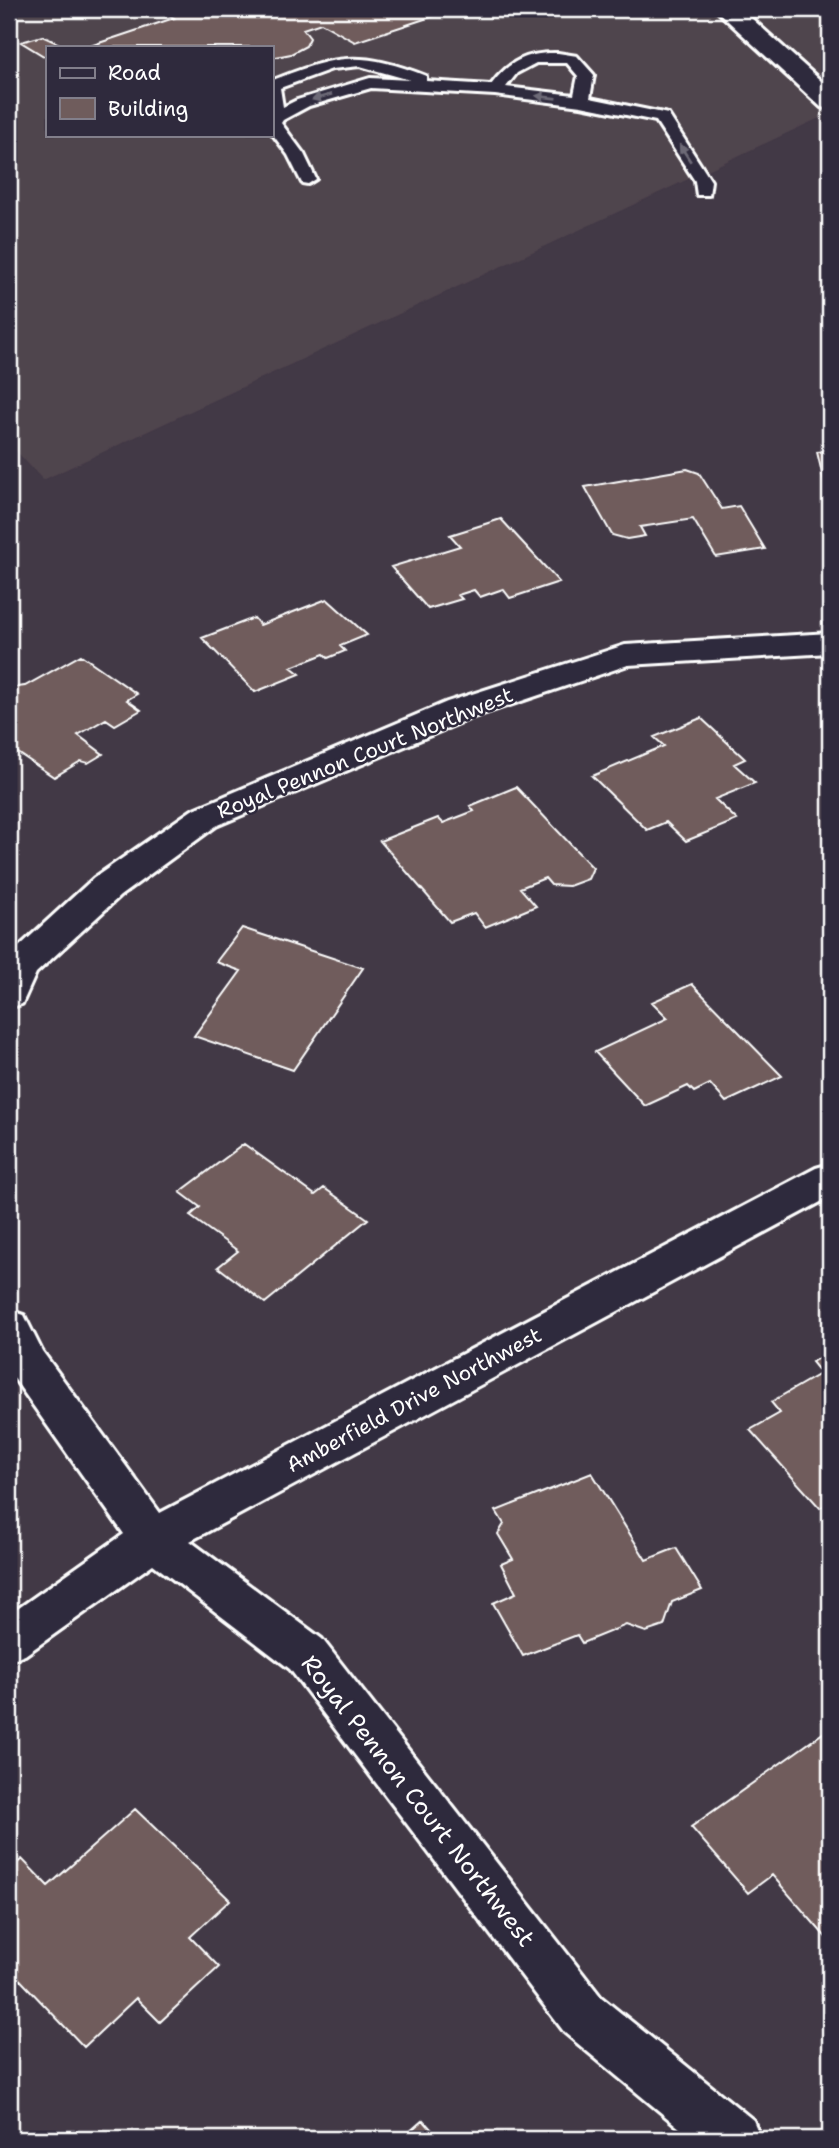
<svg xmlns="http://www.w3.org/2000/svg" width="839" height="2148" font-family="'Shantell Sans',sans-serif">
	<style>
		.built { fill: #50444d; fill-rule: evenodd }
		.building { fill: #6f5c5c; stroke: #fff; stroke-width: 2 }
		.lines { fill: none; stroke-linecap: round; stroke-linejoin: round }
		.lane-casing { stroke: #fff; stroke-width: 6 }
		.street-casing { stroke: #fff; stroke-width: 6 }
		.secondary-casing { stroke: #fff; stroke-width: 6 }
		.lane { fill: #2f2a3d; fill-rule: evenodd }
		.street { fill: #2f2a3d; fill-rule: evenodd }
		.secondary { fill: #2f2a3d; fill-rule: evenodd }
		.oneway { fill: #6d6a77 }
		.labels { text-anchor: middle; stroke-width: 5; stroke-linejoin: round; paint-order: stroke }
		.street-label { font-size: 21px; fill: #fff; stroke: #2f2a3d }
		.near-street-label { font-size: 24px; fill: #fff; stroke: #2f2a3d }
	</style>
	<rect width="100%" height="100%" fill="#423946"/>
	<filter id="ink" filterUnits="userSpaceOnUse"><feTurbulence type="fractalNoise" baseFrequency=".0143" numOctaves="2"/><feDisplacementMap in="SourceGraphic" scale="14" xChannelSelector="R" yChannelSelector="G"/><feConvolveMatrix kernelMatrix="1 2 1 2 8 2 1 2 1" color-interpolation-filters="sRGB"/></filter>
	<g filter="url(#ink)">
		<path class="built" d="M9,9H830V113L43,480L9,443ZM47,47H271V135H47Z"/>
		<path class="building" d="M159,9H440L446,12L355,42L321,23L303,29L310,38L306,46L291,54L271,58V47H87L174,18Z
			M42,36L66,47H47V58L21,42Z
			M830,451V507L817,452Z
			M687,469L699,473L722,509L739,506L765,549L716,557L693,519L640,527L645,536L627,539L612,535L585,487Z
			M501,519L559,582L510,598L503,589L480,597L474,590L458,595L462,599L428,609L391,567L460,546L450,535Z
			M327,599L367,635L340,646L345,651L328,658L324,654L291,667L300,674L255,692L202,638L254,618L260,625Z
			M81,655L137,694L127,700L141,710L115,725L106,719L78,735L103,754L88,763L81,761L54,777L9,747V688L25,686Z
			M701,718L745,759L734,764L755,783L715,799L737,820L686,841L666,822L647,830L592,776L664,746L654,737Z
			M516,787L593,868L588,879L569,886L551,885L545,878L520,888L536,906L485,927L474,913L450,922L380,841L438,818L443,823L474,811L470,806Z
			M242,928L363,968L293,1070L194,1036L241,971L216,962Z
			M692,984L782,1076L726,1102L710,1084L694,1092L688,1086L645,1106L595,1052L668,1018L652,1002Z
			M244,1144L315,1195L324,1188L368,1219L265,1303L218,1267L238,1251L190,1216L200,1207L180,1192Z
			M830,1351V1502L820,1508L750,1430L780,1413L771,1402L821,1373L812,1362Z
			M592,1473L646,1560L676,1548L702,1590L672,1602L664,1626L646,1632L626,1625L582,1643L577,1635L523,1656L493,1603L516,1593L501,1564L513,1559L498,1534L504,1524L496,1511Z
			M830,1728V1942L772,1875L748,1893L691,1827Z
			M135,1809L230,1900L190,1937L219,1967L160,2022L136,1998L84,2047L9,1968V1870L22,1859L48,1886Z
			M423,2120L440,2139H401Z"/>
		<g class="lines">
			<defs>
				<path id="lane" d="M558,53L577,56L594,75L590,98L668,114L711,181L709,195H697L695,181L656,121L581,106L495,95L371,88L309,106L283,120L281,123L304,154L316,179L308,184L302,183L288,155L271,132V81C336,55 359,50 426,76V81L491,85C509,61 527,52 558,53ZM536,63H567L578,76L574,95L506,87L517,73ZM360,66L410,80L370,78L297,100L283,107L280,88L332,69Z
					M830,77V88L817,93L809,88Z"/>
				<path id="street" d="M830,633V653L628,665L471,718L216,826L120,896L36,973L22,1004L9,1008V956L94,878L192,810L447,702L625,645Z
					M830,1164V1197L190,1541L322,1639L601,1997L753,2120L761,2139H693L565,2033L290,1669L153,1564L25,1655L9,1661V1615L124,1534L11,1374L9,1310L24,1315L42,1351L160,1513L816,1168Z"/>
				<path id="secondary" d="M715,9H741L830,89V109L821,107Z"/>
			</defs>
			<use href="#lane" class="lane-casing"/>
			<use href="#street" class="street-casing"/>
			<use href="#secondary" class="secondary-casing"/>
			<use href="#lane" class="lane"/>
			<use href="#street" class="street"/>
			<use href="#secondary" class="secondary"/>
		</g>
		<defs><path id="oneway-solid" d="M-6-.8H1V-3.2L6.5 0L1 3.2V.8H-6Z" transform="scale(1.75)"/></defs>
		<g class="oneway">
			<use href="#oneway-solid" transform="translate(322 97) rotate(164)"/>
			<use href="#oneway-solid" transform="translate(546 97) rotate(-173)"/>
			<use href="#oneway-solid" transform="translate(685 153) rotate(-123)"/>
		</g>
	</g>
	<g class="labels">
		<g class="street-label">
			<text transform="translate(365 753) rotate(-22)" y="7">Royal Pennon Court Northwest</text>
			<text transform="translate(414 1400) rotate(-28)" y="7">Amberfield Drive Northwest</text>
		</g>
		<g class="near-street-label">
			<text transform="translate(418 1801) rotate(52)" y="8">Royal Pennon Court Northwest</text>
		</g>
	</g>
	<rect width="839" height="2148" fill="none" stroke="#2f2a3d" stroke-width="35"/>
	<rect x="18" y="18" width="804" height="2113" fill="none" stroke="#fff" stroke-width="2.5" filter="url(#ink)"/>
	<rect x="46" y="46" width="228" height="91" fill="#2f2a3d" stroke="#827f8b" stroke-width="2"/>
	<rect x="60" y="68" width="35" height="10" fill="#2f2a3d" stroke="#827f8b" stroke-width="2"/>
	<text x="108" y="80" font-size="21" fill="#ffffff">Road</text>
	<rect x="60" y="98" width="35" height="21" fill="#6f5c5c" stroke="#827f8b" stroke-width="2"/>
	<text x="108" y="116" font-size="21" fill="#ffffff">Building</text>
</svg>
